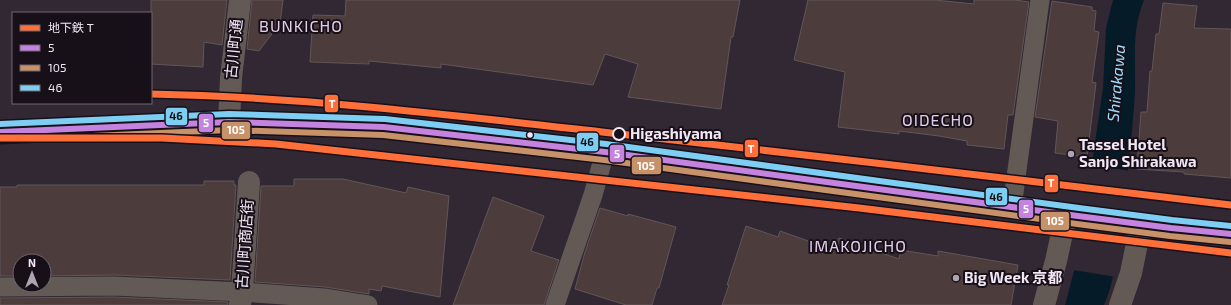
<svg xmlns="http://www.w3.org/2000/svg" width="1231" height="305" font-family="'Exo 2','Noto Sans JP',sans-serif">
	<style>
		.water { fill: #051b27 }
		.pier { fill: #312833 }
		.building { fill: #4d3c3c; stroke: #605658 }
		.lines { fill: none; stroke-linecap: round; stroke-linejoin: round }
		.lane { stroke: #635a55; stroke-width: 19 }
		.street { stroke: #635a55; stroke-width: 22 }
		.secondary { stroke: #655c55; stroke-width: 22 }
		.bus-1-casing { stroke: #171019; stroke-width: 9 }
		.bus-2-casing { stroke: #171019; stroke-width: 9 }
		.bus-3-casing { stroke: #171019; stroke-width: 9 }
		.bus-1 { stroke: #c483df; stroke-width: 6 }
		.bus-2 { stroke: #c7916a; stroke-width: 6 }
		.bus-3 { stroke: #7ecef4; stroke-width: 6 }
		.metro-1-casing { stroke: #171019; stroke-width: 10 }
		.metro-1 { stroke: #ff6f3a; stroke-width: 7 }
		.stop-dot { fill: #171019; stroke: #f3e7f6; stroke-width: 2 }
		.bus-dot { fill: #f3e7f6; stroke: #171019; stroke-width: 1.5 }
		.poi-dot { fill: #afa4b2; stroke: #171019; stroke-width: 1.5 }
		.labels { text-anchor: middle; stroke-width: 4; stroke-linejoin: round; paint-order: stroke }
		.street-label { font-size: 15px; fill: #f3e7f6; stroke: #171019 }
		.stop-label { font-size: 15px; font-weight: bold; fill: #f3e7f6; stroke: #171019; text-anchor: start }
		.poi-label { font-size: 15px; font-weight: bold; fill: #f3e7f6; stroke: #171019; text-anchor: start }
		.neighbourhood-label { font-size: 16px; letter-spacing: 1px; fill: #e4cee9; stroke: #171019 }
		.water-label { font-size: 16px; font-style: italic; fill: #9eddfe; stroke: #171019 }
		.line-badge { stroke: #171019; stroke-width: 1.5 }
		.badge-label { font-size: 11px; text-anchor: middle; font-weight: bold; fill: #fff }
		.pale-badge-label { font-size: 11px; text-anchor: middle; font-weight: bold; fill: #111 }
	</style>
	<rect width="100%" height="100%" fill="#312833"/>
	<path class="water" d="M1113,0H1144C1131,32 1136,60 1135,93C1132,137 1127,181 1121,225C1117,253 1115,280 1104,305H1065L1074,271L1092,163L1103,88L1106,28Z"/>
	<path class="pier" d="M1090,164L1130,171L1116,277L1073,270Z"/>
	<path class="building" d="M151,0H227L222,45L204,42L203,67L151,64Z
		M252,0H283L280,23L259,51L247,49Z
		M346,0H740L733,37H731L721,109L628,97L638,64L605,54L593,85L441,64V68L369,61V64L310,62L313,15L345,16Z
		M808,0H935L974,4V0H1015L1029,2L1013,115H1008L1004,149L967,145V141L939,136L899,131V134L838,127L845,72L794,60Z
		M1052,1L1092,7V10L1096,11L1094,31L1099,32L1092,82L1096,83L1087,157L1055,153L1058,121L1035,117Z
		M1163,3L1197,6L1194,28L1231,29V178L1184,174V172L1137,169L1141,112H1147L1150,71H1152L1156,34H1159Z
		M294,179H343L406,193L408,187L449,196L440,297L382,286L381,291L369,289V294L325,287L255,282L261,186H294Z
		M204,181H234V185H236L230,280L115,275L44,276V261H20V276H0V187H17V185H204Z
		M493,197L544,216L531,251L559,260L544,305H453Z
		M600,208L628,216V214L676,227L659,288H657L652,305H626L575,289L585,252Z
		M746,226L778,237L780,231L834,250L839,238L899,259L901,250L938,256V251L1018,265L1011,305H722L729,285H727Z
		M114,297L228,302V305H0V298Z"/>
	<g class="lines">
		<path class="lane" d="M1012,207L1040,0
			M0,287L114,286L242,292L324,298L368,305
			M555,305L593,195L605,152"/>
		<path class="street" d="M229,122L231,78L240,0
			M240,305L242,292L249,182
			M1044,305L1056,261L1066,215
			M1120,305L1131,273L1141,224"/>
		<path class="secondary" d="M0,132L229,122L384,127L605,152L1078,216L1171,228L1231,234"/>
		<defs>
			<path id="bus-1" d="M0,132L229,122L384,127L605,152L1078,216L1171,228L1231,234"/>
			<path id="bus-2" d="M0,140L229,130L383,135L604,160L1077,224L1170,236L1230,242"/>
			<path id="bus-3" d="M0,124L229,114L385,119L606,144L1079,208L1172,220L1231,226"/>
		</defs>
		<use href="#bus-1" class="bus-1-casing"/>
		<use href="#bus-2" class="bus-2-casing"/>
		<use href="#bus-3" class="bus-3-casing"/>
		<use href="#bus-1" class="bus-1"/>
		<use href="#bus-2" class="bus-2"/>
		<use href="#bus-3" class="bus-3"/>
		<defs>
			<path id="metro-1" d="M151,94C302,97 452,115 602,132C812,155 1021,180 1231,205
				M0,138H162L276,144L859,208L1231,253"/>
		</defs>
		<use href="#metro-1" class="metro-1-casing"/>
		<use href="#metro-1" class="metro-1"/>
	</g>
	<circle class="stop-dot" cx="619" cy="134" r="6"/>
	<circle class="bus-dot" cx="530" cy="135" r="3.5"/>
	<g class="poi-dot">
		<circle cx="1071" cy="154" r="4"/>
		<circle cx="956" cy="278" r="4"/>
	</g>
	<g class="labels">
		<g class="street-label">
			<text transform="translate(234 49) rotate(-84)" y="5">古川町通</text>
			<text transform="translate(245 244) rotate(-86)" y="5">古川町商店街</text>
		</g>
		<g class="stop-label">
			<text x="630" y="139">Higashiyama</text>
		</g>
		<g class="poi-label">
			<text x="1079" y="150">Tassel Hotel<tspan x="1079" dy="17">Sanjo Shirakawa</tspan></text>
			<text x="964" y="283">Big Week 京都</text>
		</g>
		<g class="neighbourhood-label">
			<text x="301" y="32">BUNKICHO</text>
			<text x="938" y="126">OIDECHO</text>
			<text x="858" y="252">IMAKOJICHO</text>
		</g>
		<g class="water-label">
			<text transform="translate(1116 83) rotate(-85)" y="6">Shirakawa</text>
		</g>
	</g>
	<g class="line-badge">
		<rect x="324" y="94" width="15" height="19" rx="4" fill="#ff6f3a"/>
		<rect x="165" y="107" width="23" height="19" rx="4" fill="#7ecef4"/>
		<rect x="198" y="113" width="16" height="20" rx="4" fill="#c483df"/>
		<rect x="221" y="121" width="30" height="19" rx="4" fill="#c7916a"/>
		<rect x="576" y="132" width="23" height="20" rx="4" fill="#7ecef4"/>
		<rect x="744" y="139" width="15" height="19" rx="4" fill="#ff6f3a"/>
		<rect x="609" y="144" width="16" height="19" rx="4" fill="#c483df"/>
		<rect x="631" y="156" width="31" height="19" rx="4" fill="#c7916a"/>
		<rect x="1044" y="174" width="15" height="19" rx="4" fill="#ff6f3a"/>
		<rect x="985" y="187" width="23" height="19" rx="4" fill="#7ecef4"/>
		<rect x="1018" y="199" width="16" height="20" rx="4" fill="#c483df"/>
		<rect x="1040" y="211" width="30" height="20" rx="4" fill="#c7916a"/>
	</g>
	<g class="badge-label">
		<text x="332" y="108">T</text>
		<text x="206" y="127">5</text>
		<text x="236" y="134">105</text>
		<text x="751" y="153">T</text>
		<text x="617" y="158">5</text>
		<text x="646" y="170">105</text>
		<text x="1051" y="187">T</text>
		<text x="1026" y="213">5</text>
		<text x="1055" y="225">105</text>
	</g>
	<g class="pale-badge-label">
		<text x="176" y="120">46</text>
		<text x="587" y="146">46</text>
		<text x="996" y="201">46</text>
	</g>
	<rect x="12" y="12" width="140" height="92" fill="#171019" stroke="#6f6671"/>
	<rect x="20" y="25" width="20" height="6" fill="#ff6f3a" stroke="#6f6671"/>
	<text x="48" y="32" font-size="12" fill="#f3e7f6">地下鉄 T</text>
	<rect x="20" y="45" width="20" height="6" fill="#c483df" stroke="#6f6671"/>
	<text x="48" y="52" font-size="12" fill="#f3e7f6">5</text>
	<rect x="20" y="65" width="20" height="6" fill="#c7916a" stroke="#6f6671"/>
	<text x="48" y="72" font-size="12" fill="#f3e7f6">105</text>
	<rect x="20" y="85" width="20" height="6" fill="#7ecef4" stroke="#6f6671"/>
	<text x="48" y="92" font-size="12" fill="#f3e7f6">46</text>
	<g transform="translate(32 273)"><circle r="19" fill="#171019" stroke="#6f6671"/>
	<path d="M0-3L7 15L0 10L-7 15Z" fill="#afa4b2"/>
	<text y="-6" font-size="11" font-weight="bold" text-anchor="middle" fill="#f3e7f6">N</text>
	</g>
</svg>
